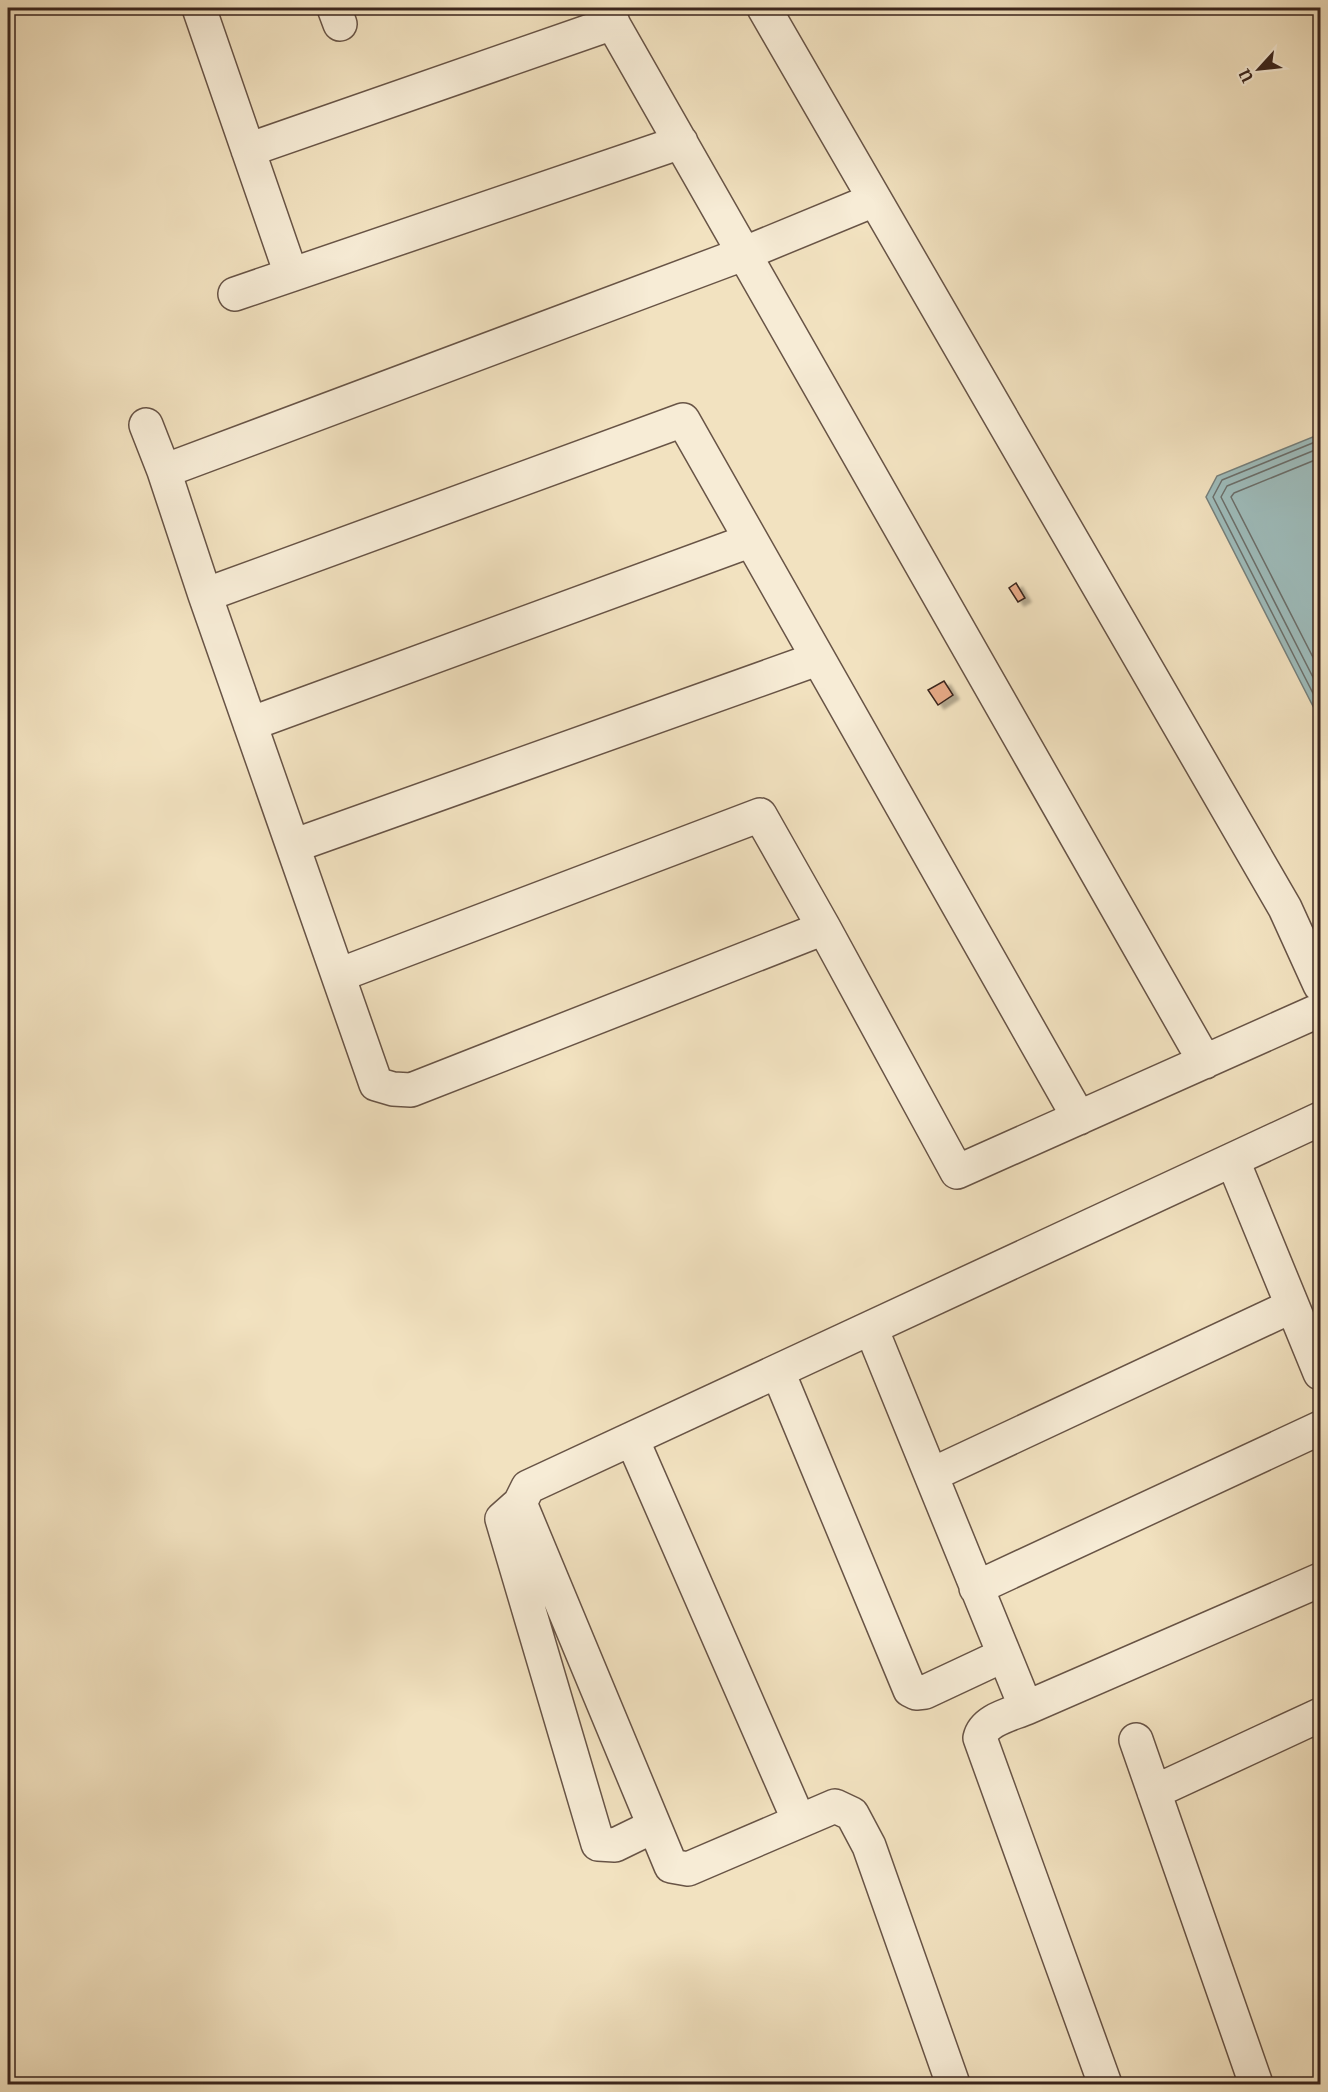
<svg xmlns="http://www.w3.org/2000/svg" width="1328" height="2092" font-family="'IM FELL French Canon',serif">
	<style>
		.water { fill: #9ebcbb; stroke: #76807c; stroke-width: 1.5 }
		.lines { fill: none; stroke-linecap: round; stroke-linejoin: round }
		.shore { stroke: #6c706c; stroke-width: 1.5 }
		.building { fill: #e7aa87; stroke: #3a251d; stroke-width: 1.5; filter: url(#shadow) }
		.minor-casing { stroke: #685446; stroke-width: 36 }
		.minor { stroke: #f7ecd6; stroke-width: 33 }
	</style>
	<defs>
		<filter id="shadow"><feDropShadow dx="6" dy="4" stdDeviation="1.5" flood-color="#0004"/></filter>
	</defs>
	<rect width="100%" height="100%" fill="#f2e2c0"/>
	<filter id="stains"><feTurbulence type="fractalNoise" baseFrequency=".00333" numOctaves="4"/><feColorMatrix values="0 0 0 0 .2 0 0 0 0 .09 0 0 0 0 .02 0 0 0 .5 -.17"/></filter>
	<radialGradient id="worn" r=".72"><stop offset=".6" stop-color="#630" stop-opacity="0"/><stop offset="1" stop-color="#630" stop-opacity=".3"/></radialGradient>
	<path class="water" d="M1320,434V720L1206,497L1217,476Z"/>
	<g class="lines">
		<path class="shore" d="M1320,440L1222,480L1213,497L1320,707
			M1320,448L1227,486L1221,497L1320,691
			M1320,458L1234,493L1231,497L1320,671"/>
	</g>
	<path class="building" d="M1016,583L1025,598L1018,602L1009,588Z
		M944,681L953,695L938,705L928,690Z"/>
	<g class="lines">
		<defs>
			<path id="minor" d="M199,8L291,274
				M334,8L340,24
				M604,8L1205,1062
				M764,8L1285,908L1320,985
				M248,150L613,23
				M874,200L743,254L164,471L205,595L376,1084L393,1089L411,1090L824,928L957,1172L1320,1010
				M235,294L681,142
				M146,425L164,471
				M205,595L683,420L1079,1118
				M250,724L749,541
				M293,846L817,659
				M339,975L760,815L824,928
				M1233,1161L1320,1373
				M871,1328L1026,1708
				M778,1372L910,1690L916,1693L925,1692L1004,1655
				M632,1439L799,1821
				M931,1475L1292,1306
				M520,1503L502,1519L598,1844L615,1845L654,1826
				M976,1588L1320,1428
				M1136,1740L1256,2084
				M1154,1792L1320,1715
				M953,2084L869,1846L852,1814L835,1806L688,1869L671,1866L520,1503L528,1487L1320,1119
				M1105,2084L980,1738C984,1720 1009,1715 1026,1708L1320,1580"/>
		</defs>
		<use href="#minor" class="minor-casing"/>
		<use href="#minor" class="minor"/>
	</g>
	<rect width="1328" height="2092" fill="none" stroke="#f2e2c0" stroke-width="30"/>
	<rect x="9" y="9" width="1310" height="2074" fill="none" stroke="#3a251d" stroke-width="3"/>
	<rect x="15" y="15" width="1298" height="2062" fill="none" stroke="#3a251d" stroke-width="1.5"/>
	<g transform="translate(1259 69) rotate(243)" stroke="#f7ecd6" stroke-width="4.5" paint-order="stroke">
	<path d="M0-4.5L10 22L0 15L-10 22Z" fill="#3a251d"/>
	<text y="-9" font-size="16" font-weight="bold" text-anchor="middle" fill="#3a251d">U</text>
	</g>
	<rect width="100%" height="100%" filter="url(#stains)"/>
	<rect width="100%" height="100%" fill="url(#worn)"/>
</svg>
